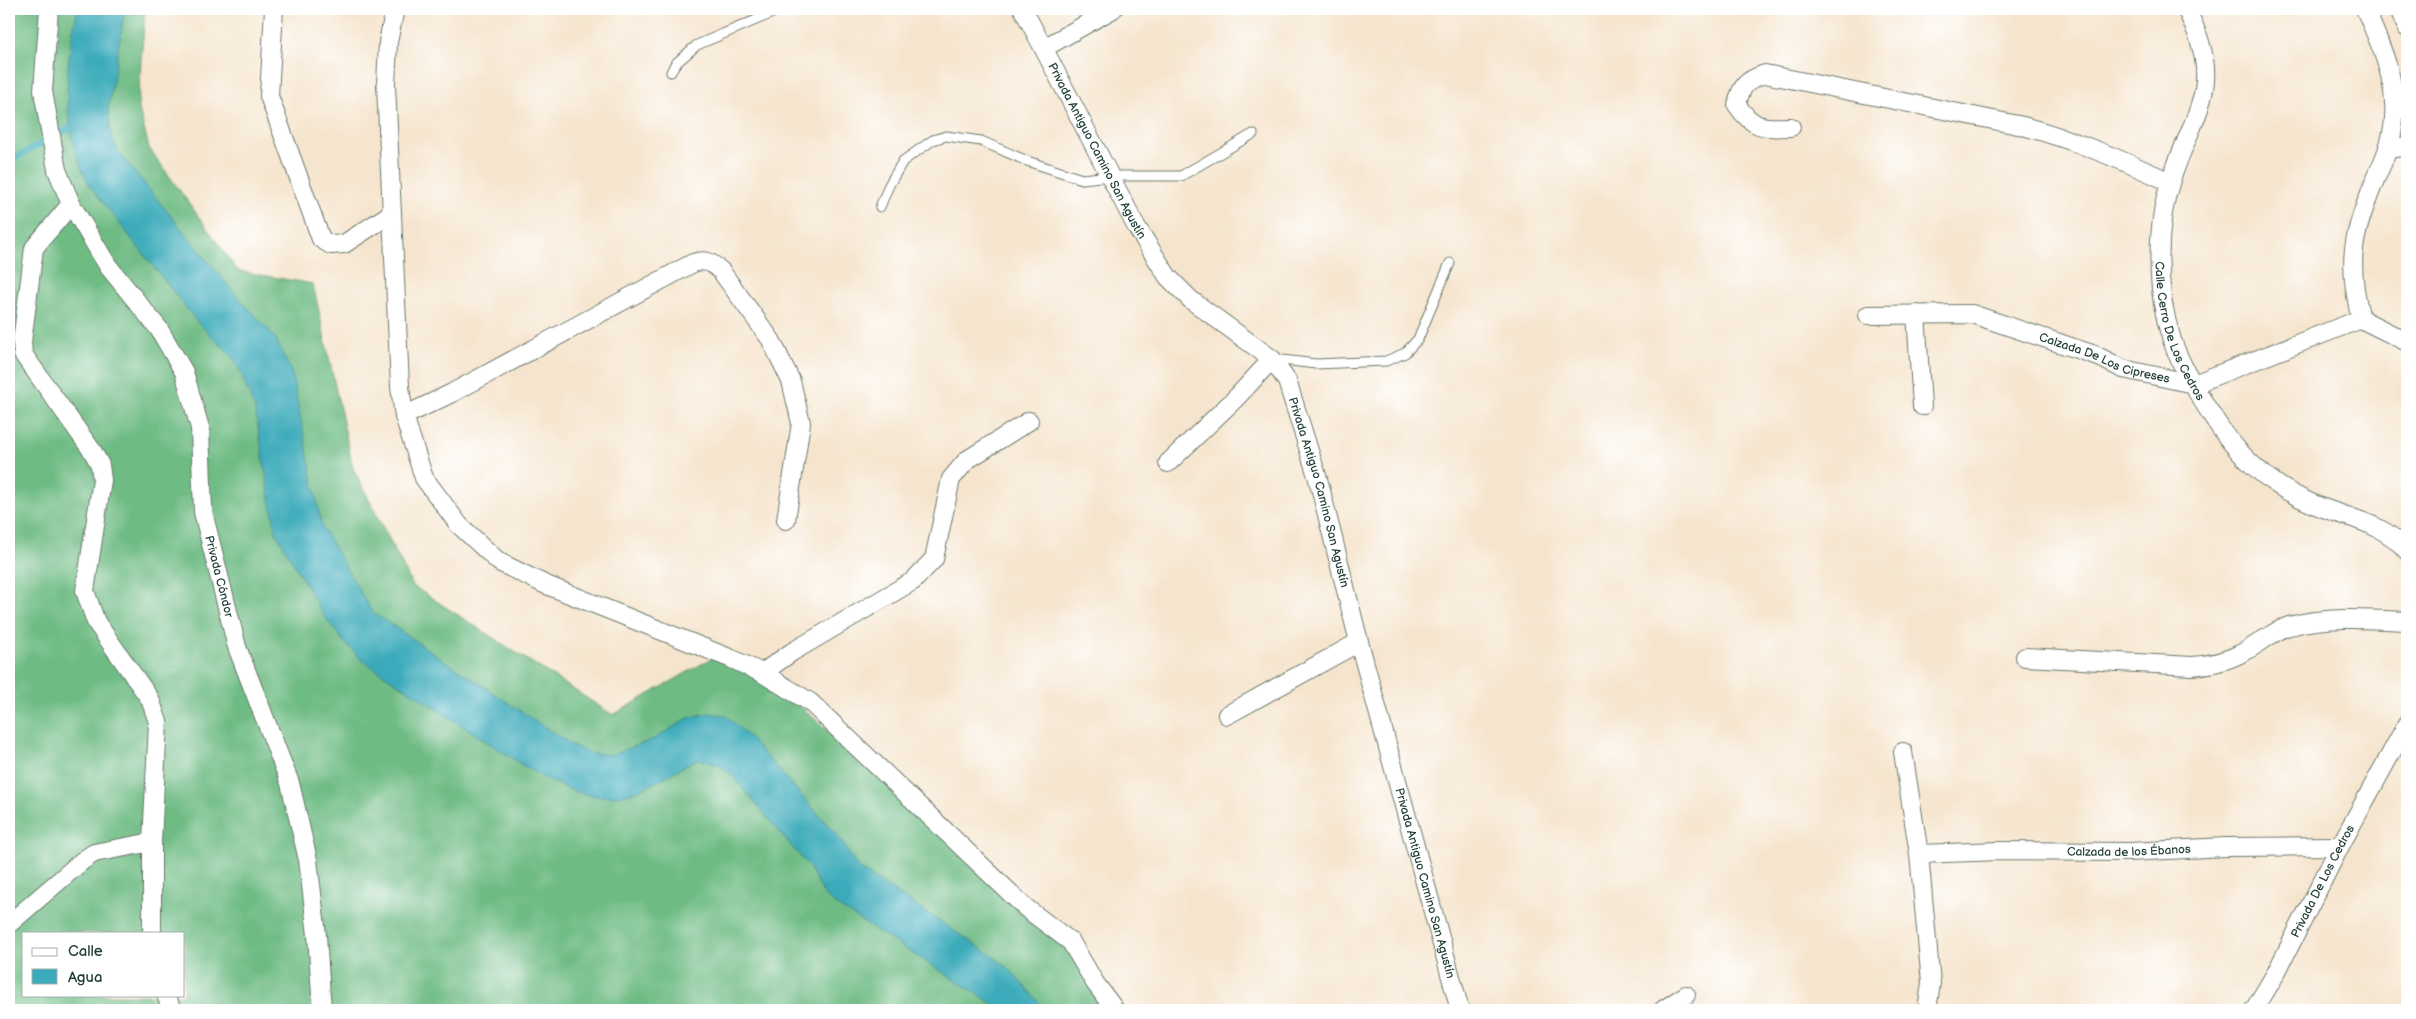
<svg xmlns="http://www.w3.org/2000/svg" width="2416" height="1019" font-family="'Balsamiq Sans',sans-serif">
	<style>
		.forest { fill: #6ebb84; stroke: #467c5c; fill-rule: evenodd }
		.water { fill: #3baaba; stroke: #2d7477 }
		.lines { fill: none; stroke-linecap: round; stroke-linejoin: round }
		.stream { stroke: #3baaba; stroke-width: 6 }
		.lane-casing { stroke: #6a786a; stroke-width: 11 }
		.street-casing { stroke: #6a786a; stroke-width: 20 }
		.lane { stroke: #fff; stroke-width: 9 }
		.street { stroke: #fff; stroke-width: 18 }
		.labels { text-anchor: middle; stroke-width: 4.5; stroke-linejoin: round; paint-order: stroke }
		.street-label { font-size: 12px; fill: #1f3d34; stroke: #fff }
	</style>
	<rect width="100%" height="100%" fill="#fff"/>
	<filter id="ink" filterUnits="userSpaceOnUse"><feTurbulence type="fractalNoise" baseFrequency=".02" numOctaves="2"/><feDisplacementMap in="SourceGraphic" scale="10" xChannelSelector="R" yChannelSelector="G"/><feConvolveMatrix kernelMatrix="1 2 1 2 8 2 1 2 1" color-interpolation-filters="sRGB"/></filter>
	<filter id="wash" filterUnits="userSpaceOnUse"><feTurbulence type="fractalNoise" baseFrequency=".0096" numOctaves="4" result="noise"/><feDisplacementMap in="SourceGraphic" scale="20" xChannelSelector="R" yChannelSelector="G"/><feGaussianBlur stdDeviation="1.12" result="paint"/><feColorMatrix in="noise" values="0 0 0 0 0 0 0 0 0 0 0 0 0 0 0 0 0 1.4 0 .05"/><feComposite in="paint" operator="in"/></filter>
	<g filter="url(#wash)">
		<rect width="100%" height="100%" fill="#f6e5ce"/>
		<path class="forest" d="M9,9H145L138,105L149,148L238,271L313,284L353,468L413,586L613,715L719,654L762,673L1071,942L1115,1010H9ZM24,933H184V995H24Z"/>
		<path class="water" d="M78,9H125L108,109L111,136L119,153L236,295L275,337L292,374L322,527L372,612L570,744L589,753L611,755L654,739L688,718L709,713L726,716L749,737L838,836L858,868L997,959L1009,969L1046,1010H998L992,1003L840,908L825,896L809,867L730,773L719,765L698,759C677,769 658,783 636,791C597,806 561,788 527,768L362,660L344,642L324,616L276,533L255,410L241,373L231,355L198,323L90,186C61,135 63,65 78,9Z"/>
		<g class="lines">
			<path class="stream" d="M9,166L18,156L76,125"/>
		</g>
	</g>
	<g filter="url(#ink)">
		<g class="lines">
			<defs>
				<path id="lane" d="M671,72L675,64L697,45L782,9
					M880,207L889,185L903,161L933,140L946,136L981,141L1027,161L1082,179L1110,176H1181L1253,134
					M1274,359L1316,364L1386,361L1405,353L1418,339L1450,263"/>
				<g id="street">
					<path id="s1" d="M49,9L43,91L57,170L71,204L108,266L159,329L184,372L200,428L203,512L237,647L290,783L308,860L317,935L322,1010"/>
					<path d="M274,9L269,96L321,239L331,245L344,244L392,213"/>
					<path d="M395,9L388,42L386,85L400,387L404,416L424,478L459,525L499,562L544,584L732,659L762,673L810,702L1026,908L1071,942L1095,983L1115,1010"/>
					<path id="s2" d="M1023,9L1136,226L1168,277L1191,300L1272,359L1287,381L1318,479L1359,642L1460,1010"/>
					<path id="s3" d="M2186,9C2226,85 2195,109 2171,180C2155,228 2156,293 2172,340C2181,367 2198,394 2213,417C2237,455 2269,485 2311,503C2344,518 2383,521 2407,551"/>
					<path d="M2365,9C2380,43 2397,80 2394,118C2393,140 2384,160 2375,180C2353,235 2346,260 2361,319L2407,342"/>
					<path d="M2399,9L2407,28"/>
					<path d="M1044,48L1113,9"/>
					<path d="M1791,127C1763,128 1753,129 1737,105C1741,86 1746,80 1765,74L2023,126C2075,140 2122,160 2170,182"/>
					<path d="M2388,149L2407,146"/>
					<path d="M71,204L34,248L22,342L23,354L93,452L100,465L102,480L85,591L96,622L150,699L158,722L152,842V933"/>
					<path d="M1916,314L1922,406"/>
					<path id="s4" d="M1868,315L1972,314L2095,355L2123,369L2194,384L2361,319"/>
					<path d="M404,416L452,393L693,263C706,259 711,262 721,271L771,340L791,381L801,423L786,520"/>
					<path d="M1168,463L1237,397L1272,359"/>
					<path d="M2025,657L2192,666C2209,665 2224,662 2240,654C2257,646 2271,632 2289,626C2326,616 2369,619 2407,621"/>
					<path d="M762,673L792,652L913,581L934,559L951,479L967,460L1029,421"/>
					<path d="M1227,715L1359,642"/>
					<path d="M1903,752L1919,854L1931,983L1927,1010"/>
					<path id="s5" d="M1919,854L2000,851L2129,852L2226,847L2340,846"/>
					<path d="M9,924L82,861L94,853L152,842"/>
					<path d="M166,995L172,1010"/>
					<path d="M1663,1010L1686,995"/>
					<path id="s6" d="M2254,1010L2275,975L2340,846L2407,724"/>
				</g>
			</defs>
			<use href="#lane" class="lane-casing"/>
			<use href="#street" class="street-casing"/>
			<use href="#lane" class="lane"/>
			<use href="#street" class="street"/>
		</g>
	</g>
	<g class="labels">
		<g class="street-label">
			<text dy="4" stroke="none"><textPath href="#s2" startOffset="160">Privada Antiguo Camino San Agustín</textPath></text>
			<text dy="4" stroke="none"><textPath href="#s3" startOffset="336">Calle Cerro De Los Cedros</textPath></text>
			<text dy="4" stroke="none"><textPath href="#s4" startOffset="244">Calzada De Los Cipreses</textPath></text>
			<text dy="4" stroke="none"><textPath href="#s2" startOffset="580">Privada Antiguo Camino San Agustín</textPath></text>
			<text dy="4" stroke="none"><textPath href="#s1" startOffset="611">Privada Cóndor</textPath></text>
			<text dy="4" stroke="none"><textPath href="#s5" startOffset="210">Calzada de los Ébanos</textPath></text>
			<text dy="4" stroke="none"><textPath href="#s6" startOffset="146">Privada De Los Cedros</textPath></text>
			<text dy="4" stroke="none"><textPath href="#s2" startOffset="985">Privada Antiguo Camino San Agustín</textPath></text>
		</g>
	</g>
	<rect width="2416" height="1019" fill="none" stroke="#fff" stroke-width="30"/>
	<rect x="22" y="932" width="162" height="65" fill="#ffffff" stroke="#a5b1ae"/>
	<rect x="32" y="948" width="25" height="8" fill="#ffffff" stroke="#a5b1ae"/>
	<text x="68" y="956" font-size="15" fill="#1f3d34">Calle</text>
	<rect x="32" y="969" width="25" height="15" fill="#3baaba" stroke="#a5b1ae"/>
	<text x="68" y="982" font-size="15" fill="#1f3d34">Agua</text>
</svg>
